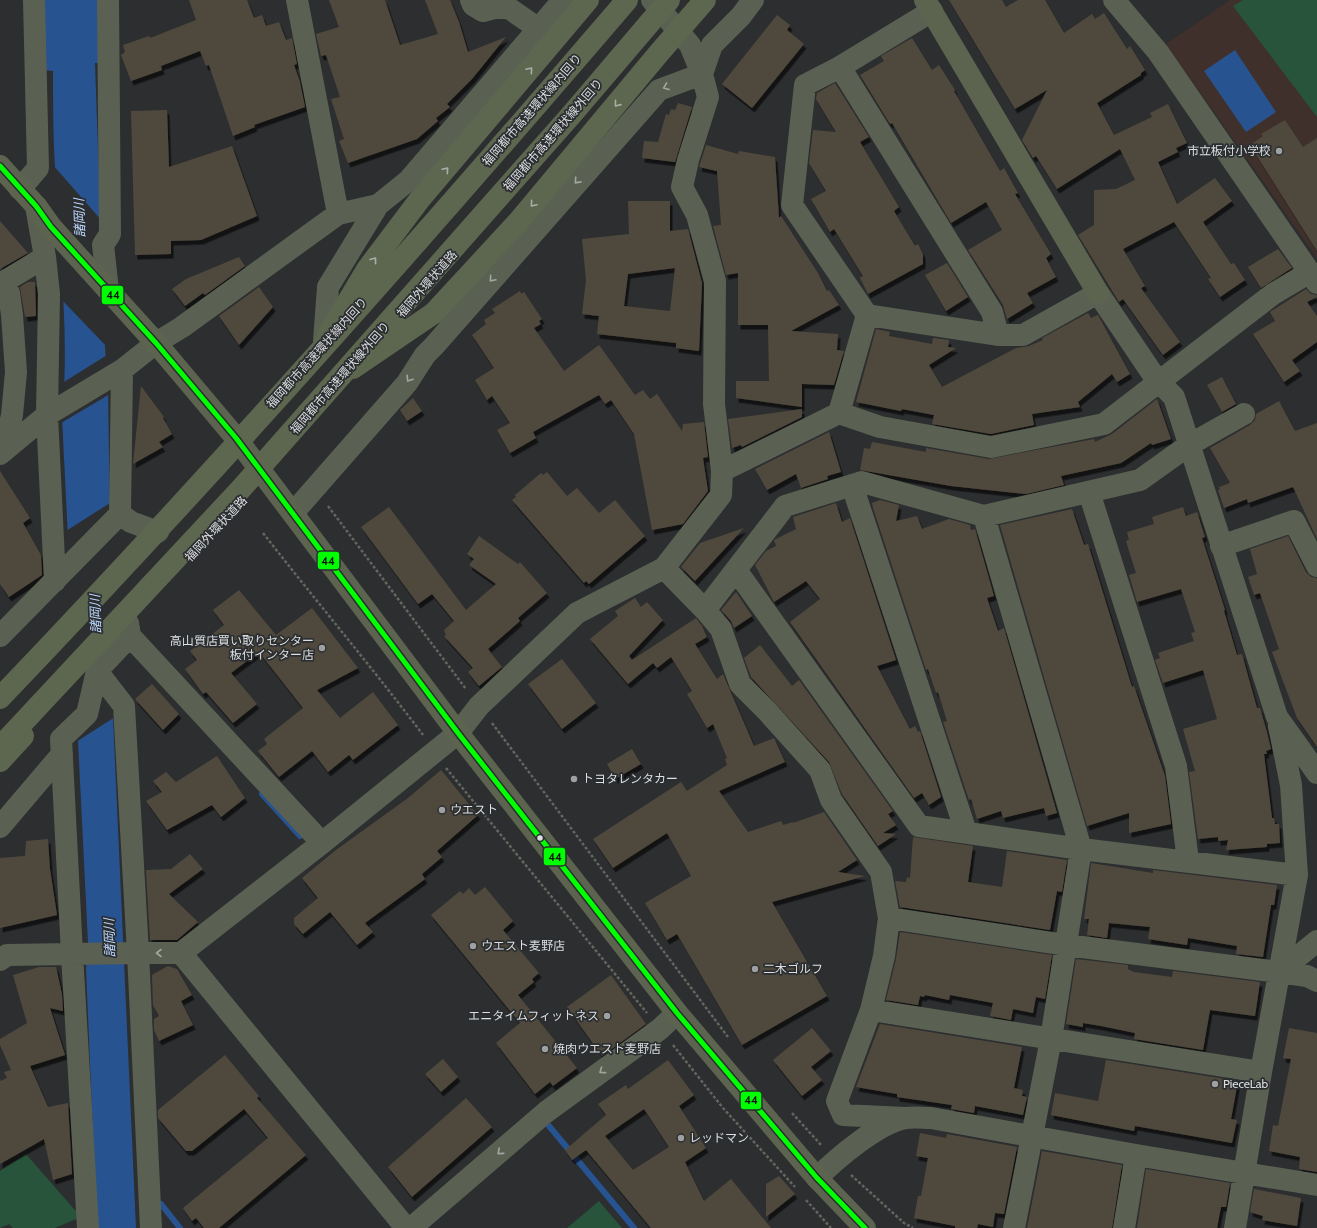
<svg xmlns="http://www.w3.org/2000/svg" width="1317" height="1228" font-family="Cabin,'Noto Sans JP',sans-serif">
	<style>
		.education { fill: #40302b }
		.green { fill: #27543a }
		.water { fill: #275391 }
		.pier { fill: #2c2e30 }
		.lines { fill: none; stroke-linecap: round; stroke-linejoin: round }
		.stream { stroke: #275391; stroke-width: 6 }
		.building { fill: #50493d; fill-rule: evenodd; filter: url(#shadow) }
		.path { stroke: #62665d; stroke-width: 2.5; stroke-dasharray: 3 2; stroke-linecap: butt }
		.street { stroke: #5a6152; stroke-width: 22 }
		.secondary { stroke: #5c6450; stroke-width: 22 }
		.highway { stroke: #5d664f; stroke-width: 22 }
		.highway-bridge { stroke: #5d664f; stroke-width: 22 }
		.bus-1-casing { stroke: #2b2e31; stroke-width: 8 }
		.bus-1 { stroke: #0f0; stroke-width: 5 }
		.oneway { stroke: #aaaea6 }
		.oneway2 { stroke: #a2a6a0 }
		.poi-dot { fill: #9fa0a2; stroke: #2b2e31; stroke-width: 1.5 }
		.bus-dot { fill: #dddee0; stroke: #2b2e31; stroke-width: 1.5 }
		.labels { text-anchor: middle; stroke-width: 3.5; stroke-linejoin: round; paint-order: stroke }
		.street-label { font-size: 12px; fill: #dddee0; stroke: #2b2e31 }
		.poi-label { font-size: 12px; fill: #dddee0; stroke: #2b2e31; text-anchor: start }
		.water-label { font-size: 13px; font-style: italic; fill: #bdd8ff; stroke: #2b2e31 }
		.line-badge { stroke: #2b2e31; stroke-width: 1.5 }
		.pale-badge-label { font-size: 11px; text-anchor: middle; font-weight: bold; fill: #111 }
	</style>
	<defs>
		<filter id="shadow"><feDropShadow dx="2.5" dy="4.5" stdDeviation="0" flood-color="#0009"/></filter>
	</defs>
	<rect width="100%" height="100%" fill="#2c2e30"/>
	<path class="education" d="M1230,0H1317V258L1166,44Z"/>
	<path class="green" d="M1243,0H1317V117L1233,6Z
		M26,1154L81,1217L55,1228H13L9,1224L0,1228V1171Z
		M599,1201L622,1228H567Z"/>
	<path class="water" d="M40,0H99L100,63H95L105,347L108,387L113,717L136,1228H97L86,969L88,943L62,417C70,334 59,251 55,168C53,136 53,103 53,71L43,70Z
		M1235,50L1276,112L1246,132L1204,71Z"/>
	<path class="pier" d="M53,165L102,221L107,347L62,300Z
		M107,355L110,394L61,423L64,382Z
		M110,503L112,550L115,717L76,742L66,531Z"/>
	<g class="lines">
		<path class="stream" d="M262,794L300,836
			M549,1126L634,1228
			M161,1204L180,1228"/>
	</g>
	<path class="building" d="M189,0H247L254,18L262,15L266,26L279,22L286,40L292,38L297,64L294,65L300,82L305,107L254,125L255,127L233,136L209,65L206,66L200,51L161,66L162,70L131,81L121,55L125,52L123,45L149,36L150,38L196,20Z
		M329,0H385L400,45L438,34L425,0H450L459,22L468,52L506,37L472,79L447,104L450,107L436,118L438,121L417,139L348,163L339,141L344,139L331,99L340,97L326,55L321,56L316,34L339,27Z
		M949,0H1002L1006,7L1018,0H1045L1064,33L1092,14L1095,19L1104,13L1127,49L1130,46L1145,70L1141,73V75L1097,103L1114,135L1152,117L1150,113L1168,104L1187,143L1176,148L1178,152L1158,162L1177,204L1215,178L1232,201L1203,222L1231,264L1234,263L1245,280L1220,297L1208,279L1211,278L1174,222L1123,249L1145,286L1141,288L1180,342L1163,355L1123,299L1119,302L1078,235L1094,225V190L1116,189L1135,180L1120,149L1057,189L1036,156L1033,158L1022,140L1047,90L1015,109Z
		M777,15L790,25L787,30L804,44L752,108L722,84Z
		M912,38L932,70L939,65L955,90L954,91L1000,171L1004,168L1018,193L1015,194L1051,254L1046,258L1056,277L1027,293L1033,303L1007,319L1003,305L968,250L1002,230L986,202L951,223L892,123L890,124L860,75L884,61L881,56Z
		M835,83L869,137L860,142L899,207L894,211L915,246L918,244L923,254V264L868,294L860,278L863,276L834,229L830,232L811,199L826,191L809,163L813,130L836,132L816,99L817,93Z
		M678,103L692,107L675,162L642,158L644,141L658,142L666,114L669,115L671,109L675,110Z
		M167,110L169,167L232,146L257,216L201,240L171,241V254L135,255L131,111Z
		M1285,120L1303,147L1317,138V251L1250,145L1263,136L1261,134Z
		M706,145L738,154L739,151L775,157L779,218L781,216L818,273L827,291L829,290L839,305L791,331L838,334L837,350L844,351L834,385L802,384V407L736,398V381H769L768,325H738V273L726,275L713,226L721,225L717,171L699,167Z
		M628,201H670V231L688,229L702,283L699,351L676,348V343L597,334L599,316L582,314L586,280L582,239L629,234ZM675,268L670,311L624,306L628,274Z
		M0,221L28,253L0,269Z
		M1278,249L1292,268L1261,288L1248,267Z
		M239,257L245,266L205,295L203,293L185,306L172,289L186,279Z
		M947,263L968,297L946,311L925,275Z
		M28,282H35L36,316L25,317L20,287Z
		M259,287L273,307L239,345L219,316Z
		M1306,289L1311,294L1317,295V297L1307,302L1317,316V342L1292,360L1300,371L1284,382L1253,334L1275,321L1270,312Z
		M520,291L521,294L524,292L542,319L539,321L541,324L534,328L564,371L599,345L635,395L643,390L650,399L657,394L682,431L683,424L704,422L708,457L703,458L708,491L683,524L652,530L634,434L611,400L605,404L599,395L533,432L536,438L510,453L497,430L510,423L492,396L487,400L475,380L494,368L472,335L486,324L484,320L495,313L492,309Z
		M1088,313L1091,318L1098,315L1130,374L1117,382L1112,374L1078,402L1080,407L1032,414L1034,425L991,434L932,424L934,415L902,409L901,411L856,402L876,329L890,332L889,336L932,344L933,338L949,340L948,347L956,348L929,365L942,387L1016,348L1029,346L1043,340L1042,338Z
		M1222,377L1236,404L1222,412L1207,385Z
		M141,386L164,417L163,418L172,434L159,442L163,447L133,464Z
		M413,398L422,411L407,421L400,410Z
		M1157,399L1171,439L1152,445L1151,443L1121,463L1061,476L1064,485L1026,494L951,486L860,470L864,448L870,449L872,442L926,452V448L989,459L1094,439L1095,442L1112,434Z
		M1279,401L1295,431L1317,423V539L1293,487L1248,503L1247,499L1224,508L1218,490L1220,489L1219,487L1230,483L1210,448L1250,425L1255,420L1256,414Z
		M802,409V417L742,447L741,445L732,448L728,419Z
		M829,432L841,472L827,476L828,479L801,488L796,474L767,490L755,469Z
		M0,471L30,518L23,523L41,555L42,575L9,597L0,584Z
		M547,472L567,496L577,488L599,513L615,500L645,536L589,584L586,581L584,583L512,500L516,497L515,495L541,473L543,475Z
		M880,500L899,505L896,521L917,516L922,529L949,519L970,525L971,530L975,529L994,596L987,598L998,631L1004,628L1057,813L1046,816L1044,808L1003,818L1001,811L977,819L971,799L969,800L943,722L947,721L938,692L936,693L928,669L926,670L873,508L872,503Z
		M836,503L842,522L850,518L896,660L877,666L910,729L915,726L918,732L920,731L941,797L929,805L922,793L914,798L790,622L820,599L806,581L774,602L755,565L766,551L776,546L774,540L796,529L793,517Z
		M389,507L466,610L496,584L469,565L474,559L467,554L479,536L518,564L520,562L547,593L518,618L520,621L488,649L502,667L479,686L468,672L473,668L444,636L446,635L444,630L454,621L432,594L418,604L361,527Z
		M1183,507L1186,516L1197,512L1205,537L1202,538L1225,610L1224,611L1237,655L1242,654L1257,708H1260L1267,732L1271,749L1266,751L1267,754H1264L1272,818H1274L1275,824H1279L1280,843L1267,844V847L1226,850L1228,840L1218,841V837L1198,839L1189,772L1195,771L1183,729L1217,719L1203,670L1163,683L1155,660L1160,658L1158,653L1194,641L1191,633L1195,632L1181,589L1137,602L1129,575L1136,573L1126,541L1129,540L1127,532L1154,524L1152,517Z
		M1072,509L1084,545L1088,544L1132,687L1134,686L1165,776L1171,824L1129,833V813L1087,826L1000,525Z
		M744,528L695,581L681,567L700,543Z
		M1288,536L1306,572L1311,577L1317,578V747L1297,718L1272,652L1279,649L1260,593L1254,595L1248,577L1257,574L1250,549Z
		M239,590L276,635L312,608L358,668L317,690L340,718L373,692L398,725L353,760L349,755L328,772L312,751L279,777L258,751L267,744L264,739L303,708L259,652L231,673L257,704L233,723L206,692L203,694L185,669L197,660L190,651L224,625L213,610Z
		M736,592L752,616L734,628L731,621L721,610Z
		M635,598L641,607L647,602L663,620L629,656L632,660L696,618L702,626L707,637L695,644L717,679L723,674L754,746L774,738L785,762L719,791L748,832L781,821L783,825L793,822V823L824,812L857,860L838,872L865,876L772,902L827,996L742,1045L677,934L667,940L645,903L691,876L667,833L613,868L593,839L681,782L687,791L727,765L725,759L727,758L713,724L707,728L687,694L692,691L671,657L657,668L653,663L628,684L590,639L618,616L615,611Z
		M760,645L792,686L799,680L893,811L888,814L896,825L883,833L896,834L878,846L842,794L829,762L751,677L744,658Z
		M562,659L596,703L562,729L528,684Z
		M152,684L179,714L163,730L135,699Z
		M632,749L641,764L615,779L607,764Z
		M217,756L245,798L221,817L212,805L167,830L146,801L162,792L153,781L166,772L176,782Z
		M441,770L478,815L437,851L442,857L422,874L425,879L365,923L373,932L357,945L330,912L303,934L294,924V918L318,898L302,878L336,850L408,798Z
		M913,837L973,846L968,882L1002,887L1007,851L1067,860L1062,892L1057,891L1050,930L900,907L895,881L906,882L907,877L910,878Z
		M48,839L50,869L57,915L0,928V858L25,856L26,841Z
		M190,854L203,869L169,894L198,922L177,940H150L146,870L171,869Z
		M1091,863L1153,873V870L1277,885L1274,905H1271L1263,957L1236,954L1237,946L1188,938L1187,945L1148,939L1150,927L1109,923L1107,938L1087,935L1089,919H1084Z
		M485,887L513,921L503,930L539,973L532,979L534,982L518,995L577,1068L553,1086L550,1082L535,1094L496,1043L520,1023L431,915L460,891L463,894L469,888L475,895Z
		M900,932L1052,955L1045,999L1036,997L1033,1013L1013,1009L1011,1020L990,1016L993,1003L950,995L949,1000L925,995L924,997L920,996L918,1005L886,1000L896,959Z
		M1076,959L1128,965V969L1134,972L1172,977L1173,971L1260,982L1255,1016L1210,1010L1203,1050L1134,1039L1135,1033L1101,1026L1083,1023V1027L1066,1024Z
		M168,966L177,969L192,995L181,1001L193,1025L159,1041L154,1030V1019L159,1016L153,1005L152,975Z
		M39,967H56L62,994L63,1011L50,1008L65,1055L30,1066L48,1107L68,1103L72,1174L53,1180L44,1139L0,1164V1081L7,1078L4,1072L11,1070L0,1045V1039L27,1023L13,975Z
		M611,975L646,1024L602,1056L567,1007Z
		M880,1024L1022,1047L1014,1088L1023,1090L1022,1096L1027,1097L1023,1115L975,1106L974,1113L951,1109L952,1105L897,1097V1094L856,1087Z
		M812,1028L831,1051L811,1067L822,1080L802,1096L773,1060Z
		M1289,1028L1317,1033V1172L1299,1169L1300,1157L1269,1151L1273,1125L1278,1126L1291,1059L1283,1058Z
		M225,1055L259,1096L257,1098L306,1155L219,1228H204L196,1218L192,1221L183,1208L268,1138L244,1109L192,1151H186L158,1118V1110Z
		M443,1059L458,1077L441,1092L425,1074Z
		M668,1060L694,1095L679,1106L706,1148L685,1162L704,1201L731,1179L771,1228H651L586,1150L572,1160L565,1150L606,1115L598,1104L626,1085L628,1089ZM644,1109L669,1147L633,1170L605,1136Z
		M1106,1060L1238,1081L1231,1119L1237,1120L1232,1143L1135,1126L1134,1131L1051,1115L1055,1093L1098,1101Z
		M466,1098L492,1127L412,1197L388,1167Z
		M920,1133L946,1138L947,1134L1017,1147L1004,1214L995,1213L993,1227L978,1224L977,1228H955V1226L914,1218L918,1196H921L928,1158L916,1156Z
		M1042,1151L1122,1165L1112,1228H1027Z
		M1146,1169L1230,1183L1226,1207H1221L1217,1228H1137Z
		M779,1176L795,1194L766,1217V1184Z
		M1254,1189L1301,1198L1297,1226L1262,1220L1263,1216L1250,1212Z"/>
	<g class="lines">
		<path class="path" d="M328,506L466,689
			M263,533C316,601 371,666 423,735
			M492,723L728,1037
			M446,768L647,1013
			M673,1045L723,1108L795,1187
			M792,1113L822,1146
			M851,1175L904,1223L913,1228
			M806,1200L831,1228"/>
		<path class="street" d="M108,0L110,234L103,245L108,290
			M297,0L338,214
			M471,0L473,5L483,11L498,7L510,9L539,29
			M652,0L690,45L702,74L708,97L688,160L682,187L697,215L715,281L714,404L722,471
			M1114,0L1158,52L1317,283
			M932,11L840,67L992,312L998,335
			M840,67L805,85L792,205L867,315
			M702,74L712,45L741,16L753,0
			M20,189L38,168L34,0
			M36,206L45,257L49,294L47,415L55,581
			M4,282L9,293L12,315L16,372L12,415L4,451
			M0,284L45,257
			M324,341L328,287L378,205
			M839,413L880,427L991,447L1104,424L1273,294L1310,272
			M0,454L47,415L122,370L156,343L182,327L338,214L378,205L409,180L563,0
			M852,485L966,832
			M1089,492L1176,766L1188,861
			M293,513L407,383L425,355L434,346L659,90L702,74
			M120,514L131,522L158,532
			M984,516L1081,849L1051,1039L1014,1228
			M1221,546L1294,521L1317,566
			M664,568L705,610L721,629L740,684L767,711L820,770L831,800L881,872L889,918L884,956L871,1010L837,1101L843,1115L905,1118
			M736,570L919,826L1081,849L1297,875
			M705,610L785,506L862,482L984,516L1140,480L1189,445L1244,414
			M128,623L130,636L322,843
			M0,636L120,514L122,370
			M130,636L97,671L87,714L61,739L72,954L138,953L151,1228
			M97,671L124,706L138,953H181L322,843L458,733L479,706L577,613L664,568L721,495L722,471L839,413L867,315L998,335H1023L1098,293L1156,379L1174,397L1277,717L1317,773
			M0,827L62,754
			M889,918L1066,945L1279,972L1307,976L1317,981
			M181,953L406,1228
			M0,960L7,955L72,954L88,1228
			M1279,972L1317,941
			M871,1010L1261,1072L1235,1228
			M1261,1072L1297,875L1291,785L1279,726
			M817,1178C836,1159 879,1122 906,1118C914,1117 923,1118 931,1118L1136,1155L1317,1185
			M411,1228L546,1112L660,1029L677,1013
			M1124,1228L1136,1155"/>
		<path class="secondary" d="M925,0L1098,293
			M0,166L36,206L51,227L156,343L236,438L458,733L677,1013L817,1178L865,1228"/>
		<path class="highway" d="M328,335L368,268L420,199L588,0
			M353,368L434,313
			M0,761L23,736"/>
		<path class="highway-bridge" d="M434,313L518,222L659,53L705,0
			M0,698C216,472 424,237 627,0
			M0,747L239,491L572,114L669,0"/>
		<defs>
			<path id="bus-1" d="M0,166L36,206L51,227L156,343L236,438L458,733L677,1013L817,1178L865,1228"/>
		</defs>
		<use href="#bus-1" class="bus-1-casing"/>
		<use href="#bus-1" class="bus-1"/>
	</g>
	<defs><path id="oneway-chevron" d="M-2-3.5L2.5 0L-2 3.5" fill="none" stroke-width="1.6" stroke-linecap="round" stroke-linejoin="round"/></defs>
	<g class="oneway">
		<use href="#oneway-chevron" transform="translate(530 70) rotate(-50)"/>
		<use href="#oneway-chevron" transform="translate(617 104) rotate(129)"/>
		<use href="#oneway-chevron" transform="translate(446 170) rotate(-49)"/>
		<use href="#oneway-chevron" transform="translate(533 204) rotate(130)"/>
		<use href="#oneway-chevron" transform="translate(374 260) rotate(-53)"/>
	</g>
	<g class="oneway2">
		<use href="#oneway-chevron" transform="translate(666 87) rotate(159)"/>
		<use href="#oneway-chevron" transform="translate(577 181) rotate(132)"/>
		<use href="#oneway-chevron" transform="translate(492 279) rotate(131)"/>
		<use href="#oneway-chevron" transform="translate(409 379) rotate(123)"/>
		<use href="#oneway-chevron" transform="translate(159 953) rotate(180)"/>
		<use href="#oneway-chevron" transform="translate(602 1071) rotate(144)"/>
		<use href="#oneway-chevron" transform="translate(500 1152) rotate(139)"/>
	</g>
	<g class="poi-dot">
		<circle cx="1279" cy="151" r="4"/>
		<circle cx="322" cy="648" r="4"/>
		<circle cx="574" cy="779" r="4"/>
		<circle cx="442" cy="810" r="4"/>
		<circle cx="473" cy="946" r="4"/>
		<circle cx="755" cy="969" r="4"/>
		<circle cx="607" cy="1016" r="4"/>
		<circle cx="545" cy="1049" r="4"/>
		<circle cx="1215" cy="1084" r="4"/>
		<circle cx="681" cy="1138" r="4"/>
	</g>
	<circle class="bus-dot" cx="540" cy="838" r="3.5"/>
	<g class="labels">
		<g class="street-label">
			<text transform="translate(532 110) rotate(-49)" y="4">福岡都市高速環状線内回り</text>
			<text transform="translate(553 135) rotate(-49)" y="4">福岡都市高速環状線外回り</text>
			<text transform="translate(427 284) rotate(-49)" y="4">福岡外環状道路</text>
			<text transform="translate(317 353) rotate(-48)" y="4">福岡都市高速環状線内回り</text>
			<text transform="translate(340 378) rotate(-49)" y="4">福岡都市高速環状線外回り</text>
			<text transform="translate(216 529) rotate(-47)" y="4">福岡外環状道路</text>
		</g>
		<g class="poi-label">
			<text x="1271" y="155" text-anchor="end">市立板付小学校</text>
			<text x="314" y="645" text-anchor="end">高山質店買い取りセンター<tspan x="314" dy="14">板付インター店</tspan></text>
			<text x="582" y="783">トヨタレンタカー</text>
			<text x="450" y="814">ウエスト</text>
			<text x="481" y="950">ウエスト麦野店</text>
			<text x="763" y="973">二木ゴルフ</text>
			<text x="599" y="1020" text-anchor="end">エニタイムフィットネス</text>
			<text x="553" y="1053">焼肉ウエスト麦野店</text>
			<text x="1223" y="1088">PieceLab</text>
			<text x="689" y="1142">レッドマン</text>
		</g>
		<g class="water-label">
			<text transform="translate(79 218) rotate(-92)" y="5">諸岡川</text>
			<text transform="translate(95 614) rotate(-92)" y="5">諸岡川</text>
			<text transform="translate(109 938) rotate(-92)" y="5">諸岡川</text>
		</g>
	</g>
	<g class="line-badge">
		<rect x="101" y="285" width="23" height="20" rx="4" fill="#0f0"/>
		<rect x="317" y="551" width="23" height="19" rx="4" fill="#0f0"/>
		<rect x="543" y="847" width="23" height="19" rx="4" fill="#0f0"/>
		<rect x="740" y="1091" width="22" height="19" rx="4" fill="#0f0"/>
	</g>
	<g class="pale-badge-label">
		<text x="113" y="299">44</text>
		<text x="328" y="565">44</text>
		<text x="555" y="861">44</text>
		<text x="751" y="1104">44</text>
	</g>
</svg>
